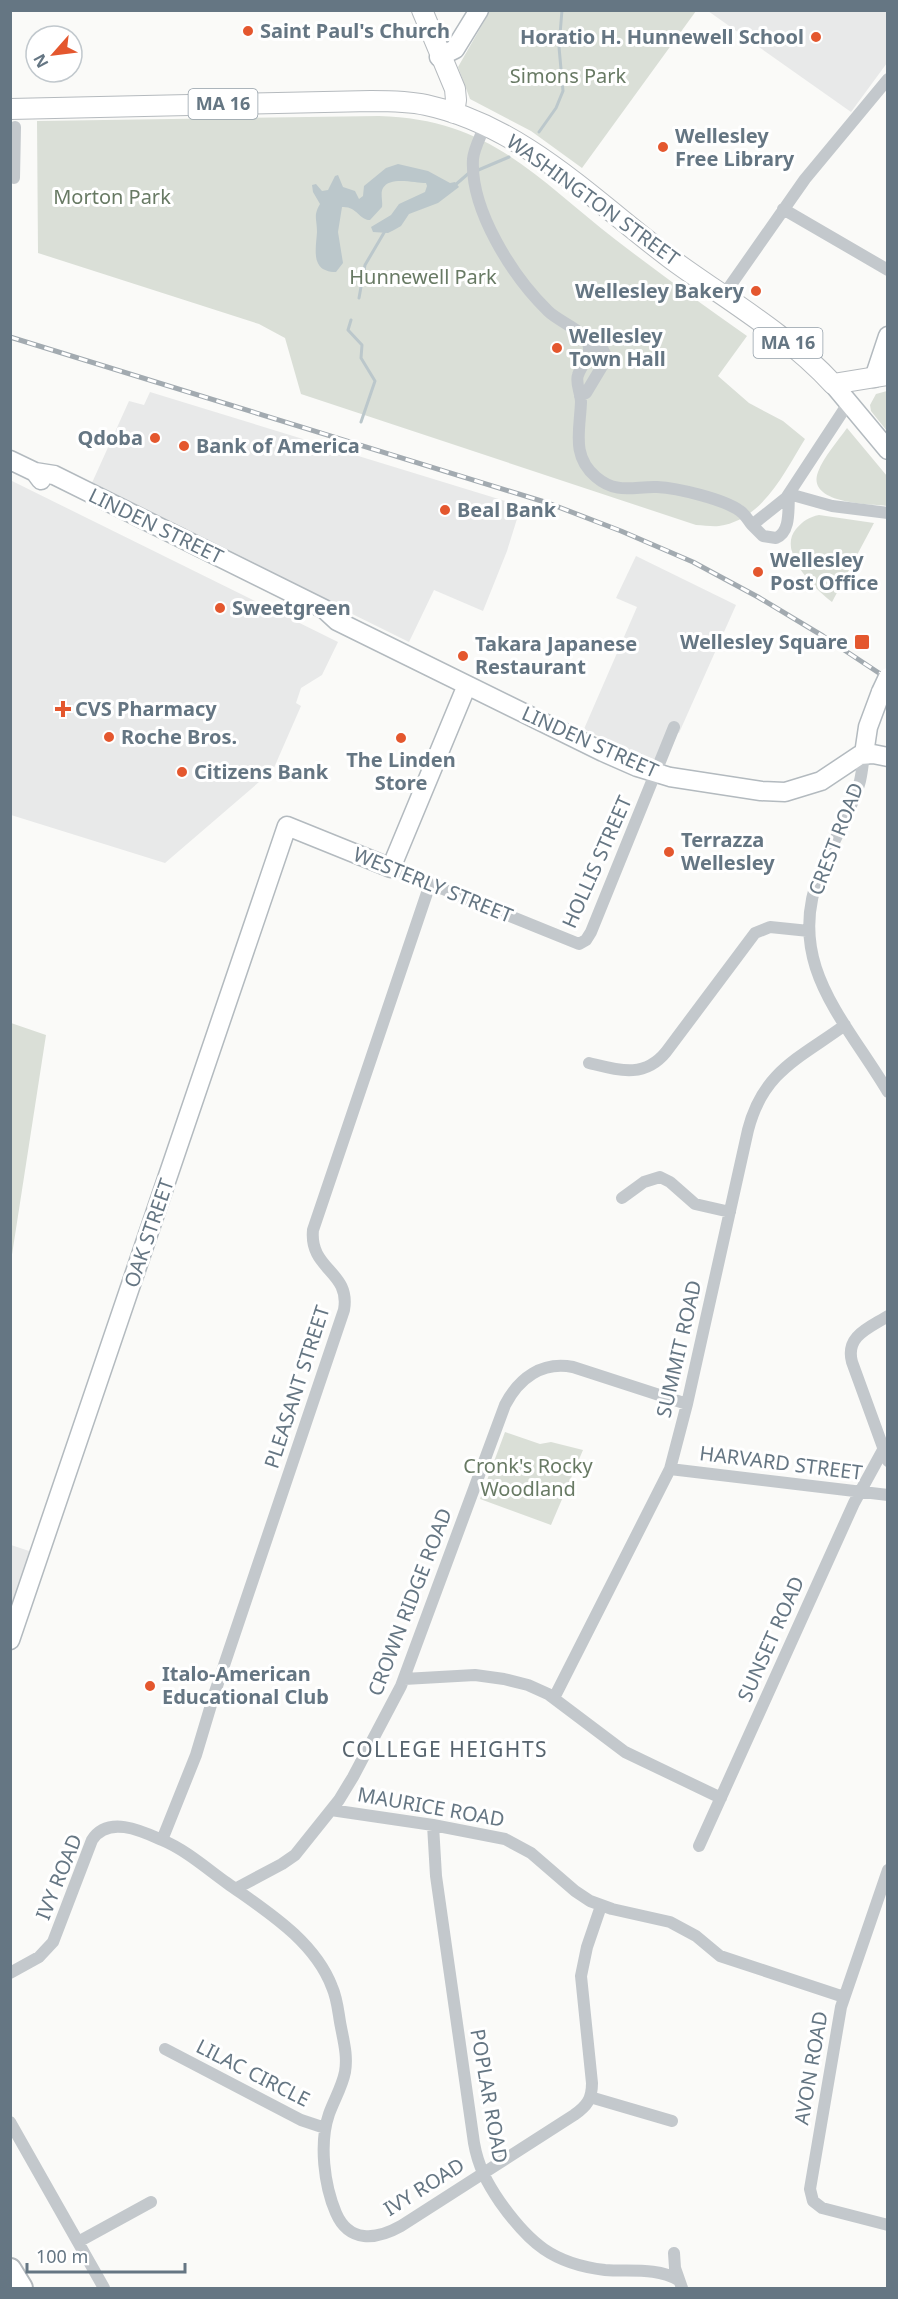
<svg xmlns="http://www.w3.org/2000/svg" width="898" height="2299" font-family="'Noto Sans',sans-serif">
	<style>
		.built { fill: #e8e9e9 }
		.green { fill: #dadfd7 }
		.water { fill: #bbc7cb }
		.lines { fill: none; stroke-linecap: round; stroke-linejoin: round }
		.stream { stroke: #bbc7cb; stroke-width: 3 }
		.secondary-casing { stroke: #b3babf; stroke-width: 21 }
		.primary-casing { stroke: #b5babe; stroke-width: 22 }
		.highway-casing { stroke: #b4b9bd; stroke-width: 26 }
		.street { stroke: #c3c8cc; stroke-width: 12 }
		.secondary { stroke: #fff; stroke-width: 18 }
		.primary { stroke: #fff; stroke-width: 20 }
		.highway { stroke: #fff; stroke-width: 22 }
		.rail-casing { stroke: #a2aab0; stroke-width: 5 }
		.rail { stroke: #fff; stroke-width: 3; stroke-dasharray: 9; stroke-linecap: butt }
		.secondary-bridge-casing { stroke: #b3babf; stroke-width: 21; stroke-linecap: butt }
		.secondary-bridge { stroke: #fff; stroke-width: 18 }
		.poi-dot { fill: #e4572e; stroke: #fff; stroke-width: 2 }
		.labels { text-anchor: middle; stroke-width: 6; stroke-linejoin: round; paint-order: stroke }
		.shield { fill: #fff; stroke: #939fa8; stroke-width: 1.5 }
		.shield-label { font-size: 18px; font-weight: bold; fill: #657683 }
		.poi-label { font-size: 20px; font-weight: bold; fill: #657683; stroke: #fff; text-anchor: start }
		.park-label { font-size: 20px; fill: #687a64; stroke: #fff }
		.street-label { font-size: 20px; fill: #657683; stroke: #fff }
		.neighbourhood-label { font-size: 21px; letter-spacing: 1.5px; fill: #57646e; stroke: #fff }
	</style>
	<rect width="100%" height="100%" fill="#fafaf8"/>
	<path class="built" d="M708,11H887V63L851,112Z
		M150,392L521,506L507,551L483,611L434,590L409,642L91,485L129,401L144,405Z
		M10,480L338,642L322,675L301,688L296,703L301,706L273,770L165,863L11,815Z
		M636,556L736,605L679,733L669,729L656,760L623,748L584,729L637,607L616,598Z
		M11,1545L32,1552L11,1615Z"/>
	<path class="green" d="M490,11V10L696,11L582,168L531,131L470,99L458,67Z
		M379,116C490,119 535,177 616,240C659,273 704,306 747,336L718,376L749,403L783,421L805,439C785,471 763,520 719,526C712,527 704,525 696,525L301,394L285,338L259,324L38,253L37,121Z
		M887,391H888L887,431L871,411L870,405L876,394Z
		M847,428L887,476V506C869,504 806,504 818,472C824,456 838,441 847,428Z
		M819,515L874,523L832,602C814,588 777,552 796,529C803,521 809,517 819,515Z
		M11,1023L46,1035L11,1261L10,1023Z
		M505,1432L540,1444L551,1442L583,1450L551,1525L480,1499Z"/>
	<path class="water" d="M398,164L428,171L450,183L455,182L459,187L438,203L409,214L401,226L394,230L388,233L373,232L371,227L391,215L399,204L425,192L427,186L426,183C415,183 390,176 383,188C380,193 383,201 382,207L370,220C359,220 357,206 342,207L338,232L343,263L336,272C310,272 316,249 317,232C317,219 313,216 320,204L313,192L312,185L316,184L322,191L328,190L335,176L338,175L343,187L355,191L359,199L363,196L364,186L386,168Z"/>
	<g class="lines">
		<path class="stream" d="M539,132L556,108L563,91L559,47L562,10
			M476,171L509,157
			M454,186L469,173
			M359,298L365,265L385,231
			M351,320L348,330L362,345L361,358L375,381L361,422"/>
		<defs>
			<path id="secondary" d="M439,57L455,49L479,10
				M874,378L888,336
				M833,384L888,450
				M10,460L35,472L41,480
				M35,472L54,475L324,609L337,621L603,752L637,767L670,777L761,791L785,792L821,781L860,755L873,754L888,757
				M864,754L868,727L881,692
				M10,1640L287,826L391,868L467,685"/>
			<path id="primary" d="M422,10L455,89L456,100L454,113
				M10,109L371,101C389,101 408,101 426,105C525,126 599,206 678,264C731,302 789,336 833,384L888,375"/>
			<path id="highway" d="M10,2270L21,2288"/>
		</defs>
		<use href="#secondary" class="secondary-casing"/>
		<use href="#primary" class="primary-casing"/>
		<use href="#highway" class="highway-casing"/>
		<path class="street" d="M485,125C481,136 474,148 473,159C470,210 513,277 548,311C558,321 582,330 587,341C594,354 582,363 578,375C575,383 581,393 581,402C580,430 571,456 596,477C617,495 635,486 657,487C677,488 724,499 740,511C745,514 748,520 752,525
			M14,178L15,127
			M783,209L888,270
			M723,296L805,179L888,79
			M580,396L586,393L607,358L602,348L589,345
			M789,494C788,509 791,532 776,538L763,536L752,525L786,498L849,402
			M789,494L832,506L888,513
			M864,754C863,763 862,772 860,781C853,808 832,843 821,870C783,962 844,1018 888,1092
			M391,868L579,944L586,940L591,932L674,727
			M589,1063C618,1070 644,1079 666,1052L755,933L770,927L809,931
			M622,1198L644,1182L660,1177L670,1182L695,1204L730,1212
			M888,1316C869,1328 845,1336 852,1362L888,1461
			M670,1469L888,1495
			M404,1679L475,1675L504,1679L528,1685L548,1694L625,1752L721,1798
			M554,1698L670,1469L687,1404L748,1130C763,1071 800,1058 845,1025
			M331,1810L433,1825L505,1839L531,1853L575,1891L590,1901L612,1909L670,1922L696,1936L720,1956L844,1997
			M433,1825L436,1876L474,2143C478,2166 487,2183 500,2202C529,2243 553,2264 605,2270C628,2272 657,2267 678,2280
			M162,1840L196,1755L214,1695L344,1310C351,1271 309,1270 313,1230L430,884
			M699,1846L854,1503L883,1450
			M888,1870L841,2007L810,2189L813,2201L822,2208L888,2225
			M235,1889L282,1864L295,1855L339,1800L353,1777L401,1686L505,1405C519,1378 542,1361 573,1367L687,1404
			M10,1973L39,1957L53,1942L92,1840C108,1815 142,1831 162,1840C186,1850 206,1868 227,1883C266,1911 314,1940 332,1987C337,1998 338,2010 340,2022C343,2039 348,2055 345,2072C342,2087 334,2100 329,2114C319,2143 324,2185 336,2213C349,2243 376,2240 401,2226L574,2115C587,2106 592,2099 592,2083L581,1976L587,1947L601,1906
			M165,2049L301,2120L325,2128
			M590,2097L672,2121
			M10,2122L104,2288
			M78,2242L151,2202
			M674,2253L675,2268L682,2288"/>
		<use href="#secondary" class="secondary"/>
		<use href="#primary" class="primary"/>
		<use href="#highway" class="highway"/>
		<defs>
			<path id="rail" d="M10,337L548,503L621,531L693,562L758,597L823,636L888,679"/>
		</defs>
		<use href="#rail" class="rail-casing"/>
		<use href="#rail" class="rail"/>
		<defs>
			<path id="secondary-bridge" d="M881,692L888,677"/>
		</defs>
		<use href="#secondary-bridge" class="secondary-bridge-casing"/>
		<use href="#secondary-bridge" class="secondary-bridge"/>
	</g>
	<g class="poi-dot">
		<circle cx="248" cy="31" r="6"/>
		<circle cx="816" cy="37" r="6"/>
		<circle cx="663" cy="147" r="6"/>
		<circle cx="756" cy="291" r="6"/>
		<circle cx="557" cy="348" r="6"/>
		<circle cx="155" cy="438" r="6"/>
		<circle cx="184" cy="446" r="6"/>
		<circle cx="445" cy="510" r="6"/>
		<circle cx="758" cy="572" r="6"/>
		<circle cx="220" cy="608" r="6"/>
		<rect x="854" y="634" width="16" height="16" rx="3"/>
		<circle cx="463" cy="656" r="6"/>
		<path d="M60 700h6v6h6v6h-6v6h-6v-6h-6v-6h6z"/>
		<circle cx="109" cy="737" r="6"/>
		<circle cx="401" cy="738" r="6"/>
		<circle cx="182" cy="772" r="6"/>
		<circle cx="669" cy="852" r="6"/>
		<circle cx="150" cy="1686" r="6"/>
	</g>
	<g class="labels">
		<g class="shield">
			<rect x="188.5" y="89" width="69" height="30" rx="4.5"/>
			<rect x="753.5" y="328" width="69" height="30" rx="4.5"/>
		</g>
		<g class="shield-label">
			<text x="223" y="110">MA 16</text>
			<text x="788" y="349">MA 16</text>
		</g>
		<g class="poi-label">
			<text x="260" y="38">Saint Paul's Church</text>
			<text x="804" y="44" text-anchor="end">Horatio H. Hunnewell School</text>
			<text x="675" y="143">Wellesley<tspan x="675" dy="23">Free Library</tspan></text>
			<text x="744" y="298" text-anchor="end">Wellesley Bakery</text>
			<text x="569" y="343">Wellesley<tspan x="569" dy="23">Town Hall</tspan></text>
			<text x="143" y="445" text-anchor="end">Qdoba</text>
			<text x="196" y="453">Bank of America</text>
			<text x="457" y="517">Beal Bank</text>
			<text x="770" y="567">Wellesley<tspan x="770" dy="23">Post Office</tspan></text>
			<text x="232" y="615">Sweetgreen</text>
			<text x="848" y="649" text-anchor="end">Wellesley Square</text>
			<text x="475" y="651">Takara Japanese<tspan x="475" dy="23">Restaurant</tspan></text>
			<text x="75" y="716">CVS Pharmacy</text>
			<text x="121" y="744">Roche Bros.</text>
			<text x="401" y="767" text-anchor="middle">The Linden<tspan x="401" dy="23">Store</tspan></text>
			<text x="194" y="779">Citizens Bank</text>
			<text x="681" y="847">Terrazza<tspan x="681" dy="23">Wellesley</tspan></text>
			<text x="162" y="1681">Italo-American<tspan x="162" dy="23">Educational Club</tspan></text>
		</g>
		<g class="park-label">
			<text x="568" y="83">Simons Park</text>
			<text x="112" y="204">Morton Park</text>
			<text x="423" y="284">Hunnewell Park</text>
			<text x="528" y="1473">Cronk's Rocky<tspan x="528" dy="23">Woodland</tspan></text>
		</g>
		<g class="street-label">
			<text transform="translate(593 200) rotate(36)" y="7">WASHINGTON STREET</text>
			<text transform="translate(156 526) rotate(26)" y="7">LINDEN STREET</text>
			<text transform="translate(590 742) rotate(24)" y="7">LINDEN STREET</text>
			<text transform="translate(836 839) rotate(-69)" y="7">CREST ROAD</text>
			<text transform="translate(597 862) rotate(-66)" y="7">HOLLIS STREET</text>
			<text transform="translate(433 885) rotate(22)" y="7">WESTERLY STREET</text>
			<text transform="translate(149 1233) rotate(-71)" y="7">OAK STREET</text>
			<text transform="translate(679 1349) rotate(-77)" y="7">SUMMIT ROAD</text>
			<text transform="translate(297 1387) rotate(-72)" y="7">PLEASANT STREET</text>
			<text transform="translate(781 1463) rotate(7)" y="7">HARVARD STREET</text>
			<text transform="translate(410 1602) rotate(-69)" y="7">CROWN RIDGE ROAD</text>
			<text transform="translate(771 1639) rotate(-66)" y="7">SUNSET ROAD</text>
			<text transform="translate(431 1807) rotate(10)" y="7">MAURICE ROAD</text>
			<text transform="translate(59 1877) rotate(-68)" y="7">IVY ROAD</text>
			<text transform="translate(811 2068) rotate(-80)" y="7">AVON ROAD</text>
			<text transform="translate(253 2073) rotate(27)" y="7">LILAC CIRCLE</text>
			<text transform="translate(489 2096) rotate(80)" y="7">POPLAR ROAD</text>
			<text transform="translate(424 2187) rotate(-32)" y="7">IVY ROAD</text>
		</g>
		<g class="neighbourhood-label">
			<text x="445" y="1757">COLLEGE HEIGHTS</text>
		</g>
	</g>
	<rect width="898" height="2299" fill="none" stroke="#657683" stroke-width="24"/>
	<g transform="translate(54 54) rotate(242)"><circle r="28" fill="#ffffff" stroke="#c1c8cd" stroke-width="1.5"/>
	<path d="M0-4.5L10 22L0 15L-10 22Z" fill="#e4572e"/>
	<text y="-9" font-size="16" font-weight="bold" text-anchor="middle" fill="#657683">N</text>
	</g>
	<path d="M27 2263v9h158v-9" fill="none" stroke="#657683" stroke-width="3"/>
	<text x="36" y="2263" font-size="18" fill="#657683" stroke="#ffffff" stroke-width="4.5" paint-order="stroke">100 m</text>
</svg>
